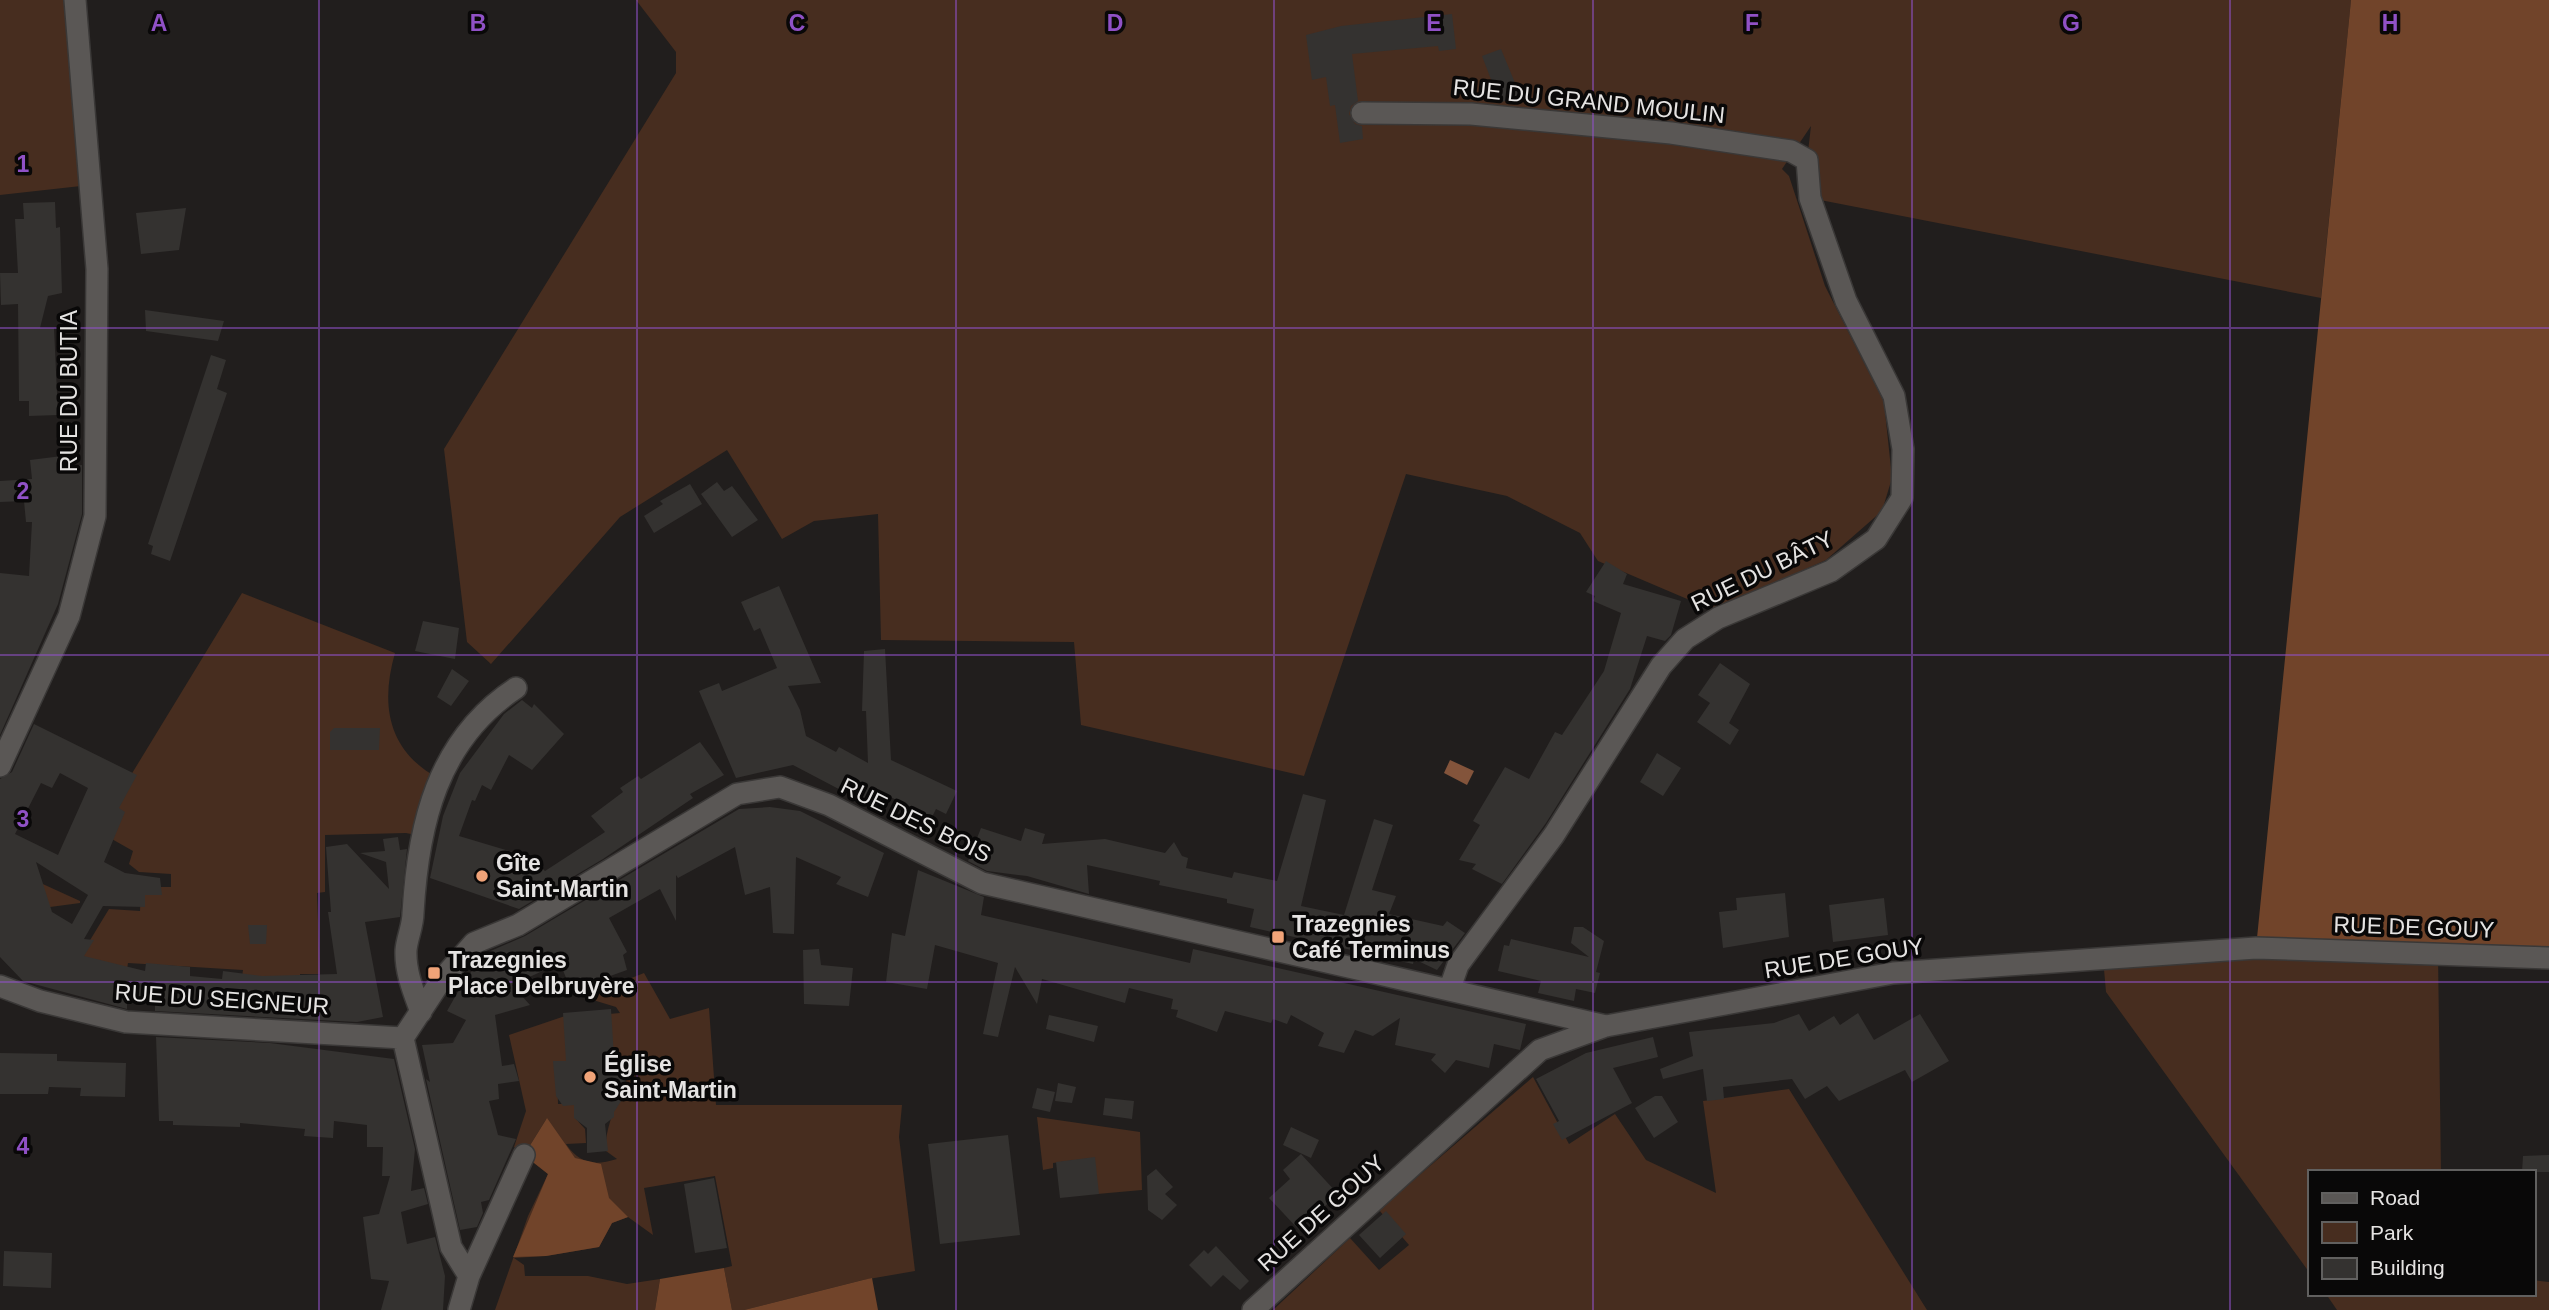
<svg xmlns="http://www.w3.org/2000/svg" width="2549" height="1310" font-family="Arial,sans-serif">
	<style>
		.green { fill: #472d1f }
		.forest { fill: #71442a }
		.water { fill: #83543b }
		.building { fill: #343230; fill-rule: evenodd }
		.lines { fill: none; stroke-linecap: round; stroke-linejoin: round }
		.minor-casing { stroke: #3a3837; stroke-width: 24 }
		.minor { stroke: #5a5755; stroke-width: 21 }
		.grid { fill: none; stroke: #9051c6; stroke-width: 2; stroke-opacity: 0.55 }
		.poi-dot { fill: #f0a378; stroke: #090808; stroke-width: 2.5 }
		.labels { text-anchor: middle; stroke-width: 7; stroke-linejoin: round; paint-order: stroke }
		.street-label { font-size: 23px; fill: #e5e3e2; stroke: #090808 }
		.poi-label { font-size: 23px; font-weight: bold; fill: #e5e3e2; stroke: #090808; text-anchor: start }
		.grid-label { font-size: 23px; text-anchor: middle; font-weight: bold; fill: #9051c6; stroke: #090808; stroke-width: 7; stroke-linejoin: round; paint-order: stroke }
	</style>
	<rect width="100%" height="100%" fill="#211e1d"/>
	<path class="green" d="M0,0H75L90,185L0,195Z
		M636,0H2351L2321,298L1810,198L1807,160L1811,126L1782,169L1789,176L1825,286L1884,402L1892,478L1882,511L1826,560L1713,610L1598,561L1580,533L1507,496L1406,474L1304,776L1081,725L1074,642L881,640L878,514L814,521L782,539L727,450L620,517L491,664L467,642L444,449L676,73V52Z
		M242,593L395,653C380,705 388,751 438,778L421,836L406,833L325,835V892L317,893L320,974H300V979L239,998L243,970L128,963L124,989L81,955L109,909L140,911L141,887H171V874L139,872L129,864L133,851L110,838L115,808L131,775Z
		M34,880L80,901V903L35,909Z
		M2438,954L2441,1172H2309V1272L2106,992L2103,958Z
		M644,973L670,1019L709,1008L716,1105H902L899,1137L915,1271L863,1280L744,1310H732L724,1268L732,1266L715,1176L644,1188L653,1235L628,1217L612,1223L599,1247L546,1256L514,1258L524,1265L525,1276H588L627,1284L660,1279L655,1310H495L528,1216L548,1174L530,1160L547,1118L524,1155L514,1147L526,1111L509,1035L565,1016L567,1062L557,1063L558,1104H575L576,1119L585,1129L586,1143L566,1144C580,1164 594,1166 617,1159L606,1151C605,1128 613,1122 613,1102L624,1101L623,1060H611L609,1014L620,1013L616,1007L593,1000L591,994Z
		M1533,1077L1569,1144L1615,1114L1646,1160L1716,1193L1703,1101L1789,1089L1927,1310H1273L1350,1238L1379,1270L1409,1245L1379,1210Z
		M1037,1117L1140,1132L1142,1190L1097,1194L1092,1158L1053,1163V1168L1043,1170Z
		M2533,1280L2549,1282V1310H2337L2326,1294H2533Z"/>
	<path class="forest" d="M2351,0H2549V958L2256,948Z
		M547,1118L575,1158L601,1164L609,1198L628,1217L612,1223L599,1247L546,1256L513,1257L548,1174L524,1155Z
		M724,1268L732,1310H655L660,1279Z
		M872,1278L878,1310H744L863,1280Z"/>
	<path class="water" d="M1450,760L1474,771L1467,785L1444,773Z"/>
	<path class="building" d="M1452,14L1456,49L1439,51L1438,46L1352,54L1358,101L1351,106L1349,114L1355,124L1362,126L1363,139L1340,143L1335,105L1330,106L1326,77L1312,80L1306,35L1341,26Z
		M1501,49L1520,95L1500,103L1482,56Z
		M55,202L56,228L60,227L62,293L48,296L40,328H54L58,415L29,416V401H19L18,304L1,305L0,273H18L15,219H24L23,203Z
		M186,208L179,250L141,254L136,213Z
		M145,310L224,321L218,341L146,331Z
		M211,355L226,360L217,389L227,393L170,561L151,554L153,546L148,544Z
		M62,456L63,467L82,465V514L58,604L0,735V573L29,576L32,522H26L24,501L0,502V481L32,479L30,460Z
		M717,482L724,491L732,486L758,520L732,537L701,494Z
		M690,484L702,504L654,533L644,516L663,504L660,501Z
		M1606,561L1627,574L1623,584L1681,601L1671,635L1665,641L1647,636L1630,689L1546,823L1502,884L1472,869L1476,864L1459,860L1480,825L1473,821L1505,767L1529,779L1555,732L1562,735L1604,671L1621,613L1593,601L1595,596L1586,592Z
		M779,586L821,683L788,686L800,710L806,736L836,752L839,747L868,763L866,711H862L864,651L885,649L891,760L957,791L946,814L936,809L932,817L880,792L873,807L793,765L736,778L699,691L719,683L722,691L777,668L760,628L754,631L741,602Z
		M423,621L459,628L455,659L415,651Z
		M1720,663L1750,684L1729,723L1739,730L1730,745L1697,722L1710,703L1698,695Z
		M452,669L469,681L451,706L437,697Z
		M522,700L532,708L534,704L564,734L532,770L509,755L491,790L482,785L475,801L472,800L459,836L532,858L545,871L605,832L591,816L623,792L620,788L638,776L641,779L700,742L724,775L690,794L693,798L603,859L519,909L430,878L443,816L460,773L504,714Z
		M34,724L137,775L119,808L125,812L104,862L125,873L160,878L162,895H145V907L103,906L84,939L94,940L84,956L145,971L146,963L190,967V976L222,979L223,971L262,976L337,974L328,912H331L326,847L347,844L389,889L386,862L360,853L385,851L383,839L398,837L400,850L407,849L400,917L365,922L383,1017L357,1022L155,1011V1001H127V1009L23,981L0,957V779L12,772ZM60,773L88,788L58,855L15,834L41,783L52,788ZM36,862L88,895L72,924L52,912Z
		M334,728H380L379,750H330V732Z
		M1657,753L1681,768L1663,796L1640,782Z
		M1303,794L1326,800L1301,906L1344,915L1374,819L1393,825L1372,890L1396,896L1389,914L1443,926L1447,921L1465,933L1437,970L1414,959L1413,964L1250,927L1254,909L1227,903V899L1159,885L1160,881L1087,865L1089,894L1027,876L987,871L968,861L981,828L1021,841L1025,828L1045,834L1042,844L1105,839L1165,853L1174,842L1182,856L1188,858L1186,868L1232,878L1234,872L1277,881Z
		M770,807L800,811L884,853L868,897L836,884L841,877L796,857L794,934L773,933L770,887L745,895L735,847L678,878L676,875V921L660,889L609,918L627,952L623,955L627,970L571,990L560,963L512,985L530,1005L495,1015L502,1066L514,1064L519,1081L498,1084L499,1099L489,1101L498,1135L516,1139L489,1200L481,1202L483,1213L477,1227L460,1230L426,1079L430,1082L422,1045L453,1043L466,1020L447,1011L464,981L486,953L525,936L739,809Z
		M918,870L984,897L981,915L1190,963L1193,949L1526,1024L1520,1050L1494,1044L1489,1068L1456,1060L1445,1073L1431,1060L1436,1054L1395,1045L1400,1018L1373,1036L1355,1030L1344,1053L1318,1046L1324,1033L1291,1015L1287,1024L1273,1019L1271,1023L1225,1011L1217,1032L1176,1017L1178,1010L1171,1009L1173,999L1129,988L1125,1003L1042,979L1037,1004L1015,967L998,1037L983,1034L998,963L935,945L927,989L886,982L892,933L905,936Z
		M1785,893L1789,937L1723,948L1719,912L1737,910L1736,898Z
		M1884,898L1888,935L1833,942L1829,905Z
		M248,925H267L266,944H250Z
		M1574,927H1583L1604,941L1596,972L1600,973L1595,993L1576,989L1574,1001L1538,993L1541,981L1498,971L1504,945L1509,946L1511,939L1589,957L1571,943Z
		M819,949L821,965L853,968L849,1006L804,1004L803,950Z
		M611,1009L614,1057H624L627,1092L614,1112V1117L605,1124L608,1151L587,1153V1128L574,1118V1105L563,1106L556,1096L553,1061H566L563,1013Z
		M1858,1013L1874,1040L1920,1014L1949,1061L1912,1082L1905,1070L1839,1101L1827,1086L1805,1099L1792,1079L1723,1087L1724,1099L1707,1101L1703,1069L1663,1079L1660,1069L1693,1056L1689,1032L1774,1023L1799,1014L1809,1031L1834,1016L1840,1025Z
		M1049,1015L1098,1026L1094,1042L1046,1029Z
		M156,1037L270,1043L394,1059L415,1149L411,1191L424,1188L428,1204L401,1212L407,1244L435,1237L445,1276L443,1310H381L389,1281L371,1279L363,1217L379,1214L390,1176H382L383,1147H367V1125L334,1121L333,1138L304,1136L305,1129L240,1123V1127L173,1125V1121H159Z
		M1653,1037L1658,1057L1613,1068L1632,1103L1562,1140L1553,1124L1559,1121L1536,1079L1586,1053Z
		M0,1053L57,1054V1061L126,1063L125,1097L80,1096L81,1088L49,1087L48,1094H0Z
		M1058,1083L1076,1087L1072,1103L1055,1101Z
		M1037,1088L1055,1092L1050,1112L1032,1108Z
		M1655,1096H1662L1678,1122L1654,1138L1635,1108Z
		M1105,1098L1134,1101L1132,1119L1103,1115Z
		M1291,1127L1319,1140L1311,1158L1283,1145Z
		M1008,1135L1020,1235L940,1244L928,1144Z
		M1301,1154L1338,1194L1299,1230L1269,1198L1290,1179L1283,1170Z
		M2549,1155V1172H2522L2523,1156Z
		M1095,1157L1099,1194L1060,1198L1056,1162Z
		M1156,1169L1173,1187L1165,1194L1177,1205L1162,1220L1148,1210L1147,1176Z
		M714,1178L727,1248L695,1253L684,1184Z
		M1386,1211L1406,1234L1380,1258L1359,1235Z
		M1216,1246L1249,1281L1240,1290L1223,1275L1211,1287L1189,1265L1204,1250L1208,1254Z
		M4,1251L52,1253L51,1288L3,1286Z"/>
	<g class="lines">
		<defs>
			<path id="minor" d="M1362,113L1471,114L1671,133L1791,151L1807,160L1810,198L1846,301L1894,396L1903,449L1902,498L1876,539L1831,571L1718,618L1685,639L1661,666L1554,835L1458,965L1450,988
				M0,766L69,616L95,516L97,269L75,0
				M0,986L40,1001L126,1022L403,1038
				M421,1012C414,993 405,972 406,950C407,938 413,926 413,913C418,825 437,740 516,688
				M403,1038L442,979L474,943L518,925L737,794L780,787L829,805L982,883L1606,1026
				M403,1038L451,1247L469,1276L459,1310
				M469,1276L524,1155
				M1253,1310L1540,1050L1606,1026L1893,973L2256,948L2549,958"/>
		</defs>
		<use href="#minor" class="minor-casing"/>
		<use href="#minor" class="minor"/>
	</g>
	<path class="grid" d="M319,0V1310M637,0V1310M956,0V1310M1274,0V1310M1593,0V1310M1912,0V1310M2230,0V1310M0,328H2549M0,655H2549M0,982H2549"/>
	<g class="poi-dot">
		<circle cx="482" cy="876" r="7"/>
		<rect x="1271" y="930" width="14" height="14" rx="3.5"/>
		<rect x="427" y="966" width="14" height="14" rx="3.5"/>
		<circle cx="590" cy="1077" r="7"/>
	</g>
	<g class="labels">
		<g class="street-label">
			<text transform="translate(1589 101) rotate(6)" y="8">RUE DU GRAND MOULIN</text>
			<text transform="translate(69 391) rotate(-90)" y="8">RUE DU BUTIA</text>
			<text transform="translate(1762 571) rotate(-26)" y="8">RUE DU BÂTY</text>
			<text transform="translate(916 820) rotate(26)" y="8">RUE DES BOIS</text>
			<text transform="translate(2414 927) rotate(2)" y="8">RUE DE GOUY</text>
			<text transform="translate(1844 958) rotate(-9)" y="8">RUE DE GOUY</text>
			<text transform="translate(222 999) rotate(4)" y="8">RUE DU SEIGNEUR</text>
			<text transform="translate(1321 1213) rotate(-42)" y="8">RUE DE GOUY</text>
		</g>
		<g class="poi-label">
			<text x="496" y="871">Gîte<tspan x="496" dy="26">Saint-Martin</tspan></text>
			<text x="1292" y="932">Trazegnies<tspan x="1292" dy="26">Café Terminus</tspan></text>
			<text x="448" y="968">Trazegnies<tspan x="448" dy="26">Place Delbruyère</tspan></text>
			<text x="604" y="1072">Église<tspan x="604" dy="26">Saint-Martin</tspan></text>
		</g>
	</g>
	<g class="grid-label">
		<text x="159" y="31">A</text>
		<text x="478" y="31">B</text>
		<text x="797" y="31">C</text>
		<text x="1115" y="31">D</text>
		<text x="1434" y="31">E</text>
		<text x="1752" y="31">F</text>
		<text x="2071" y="31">G</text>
		<text x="2390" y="31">H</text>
		<text x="23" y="172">1</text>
		<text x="23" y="499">2</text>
		<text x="23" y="827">3</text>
		<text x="23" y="1154">4</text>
	</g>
	<rect x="2308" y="1170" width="228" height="126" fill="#090808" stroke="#61605f" stroke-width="2"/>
	<rect x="2322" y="1193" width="35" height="10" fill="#5a5755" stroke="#61605f" stroke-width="2"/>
	<text x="2370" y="1205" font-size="21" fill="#e5e3e2">Road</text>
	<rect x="2322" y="1222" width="35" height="21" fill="#472d1f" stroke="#61605f" stroke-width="2"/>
	<text x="2370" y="1240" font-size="21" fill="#e5e3e2">Park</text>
	<rect x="2322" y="1258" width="35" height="21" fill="#343230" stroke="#61605f" stroke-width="2"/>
	<text x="2370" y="1275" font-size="21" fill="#e5e3e2">Building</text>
</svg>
